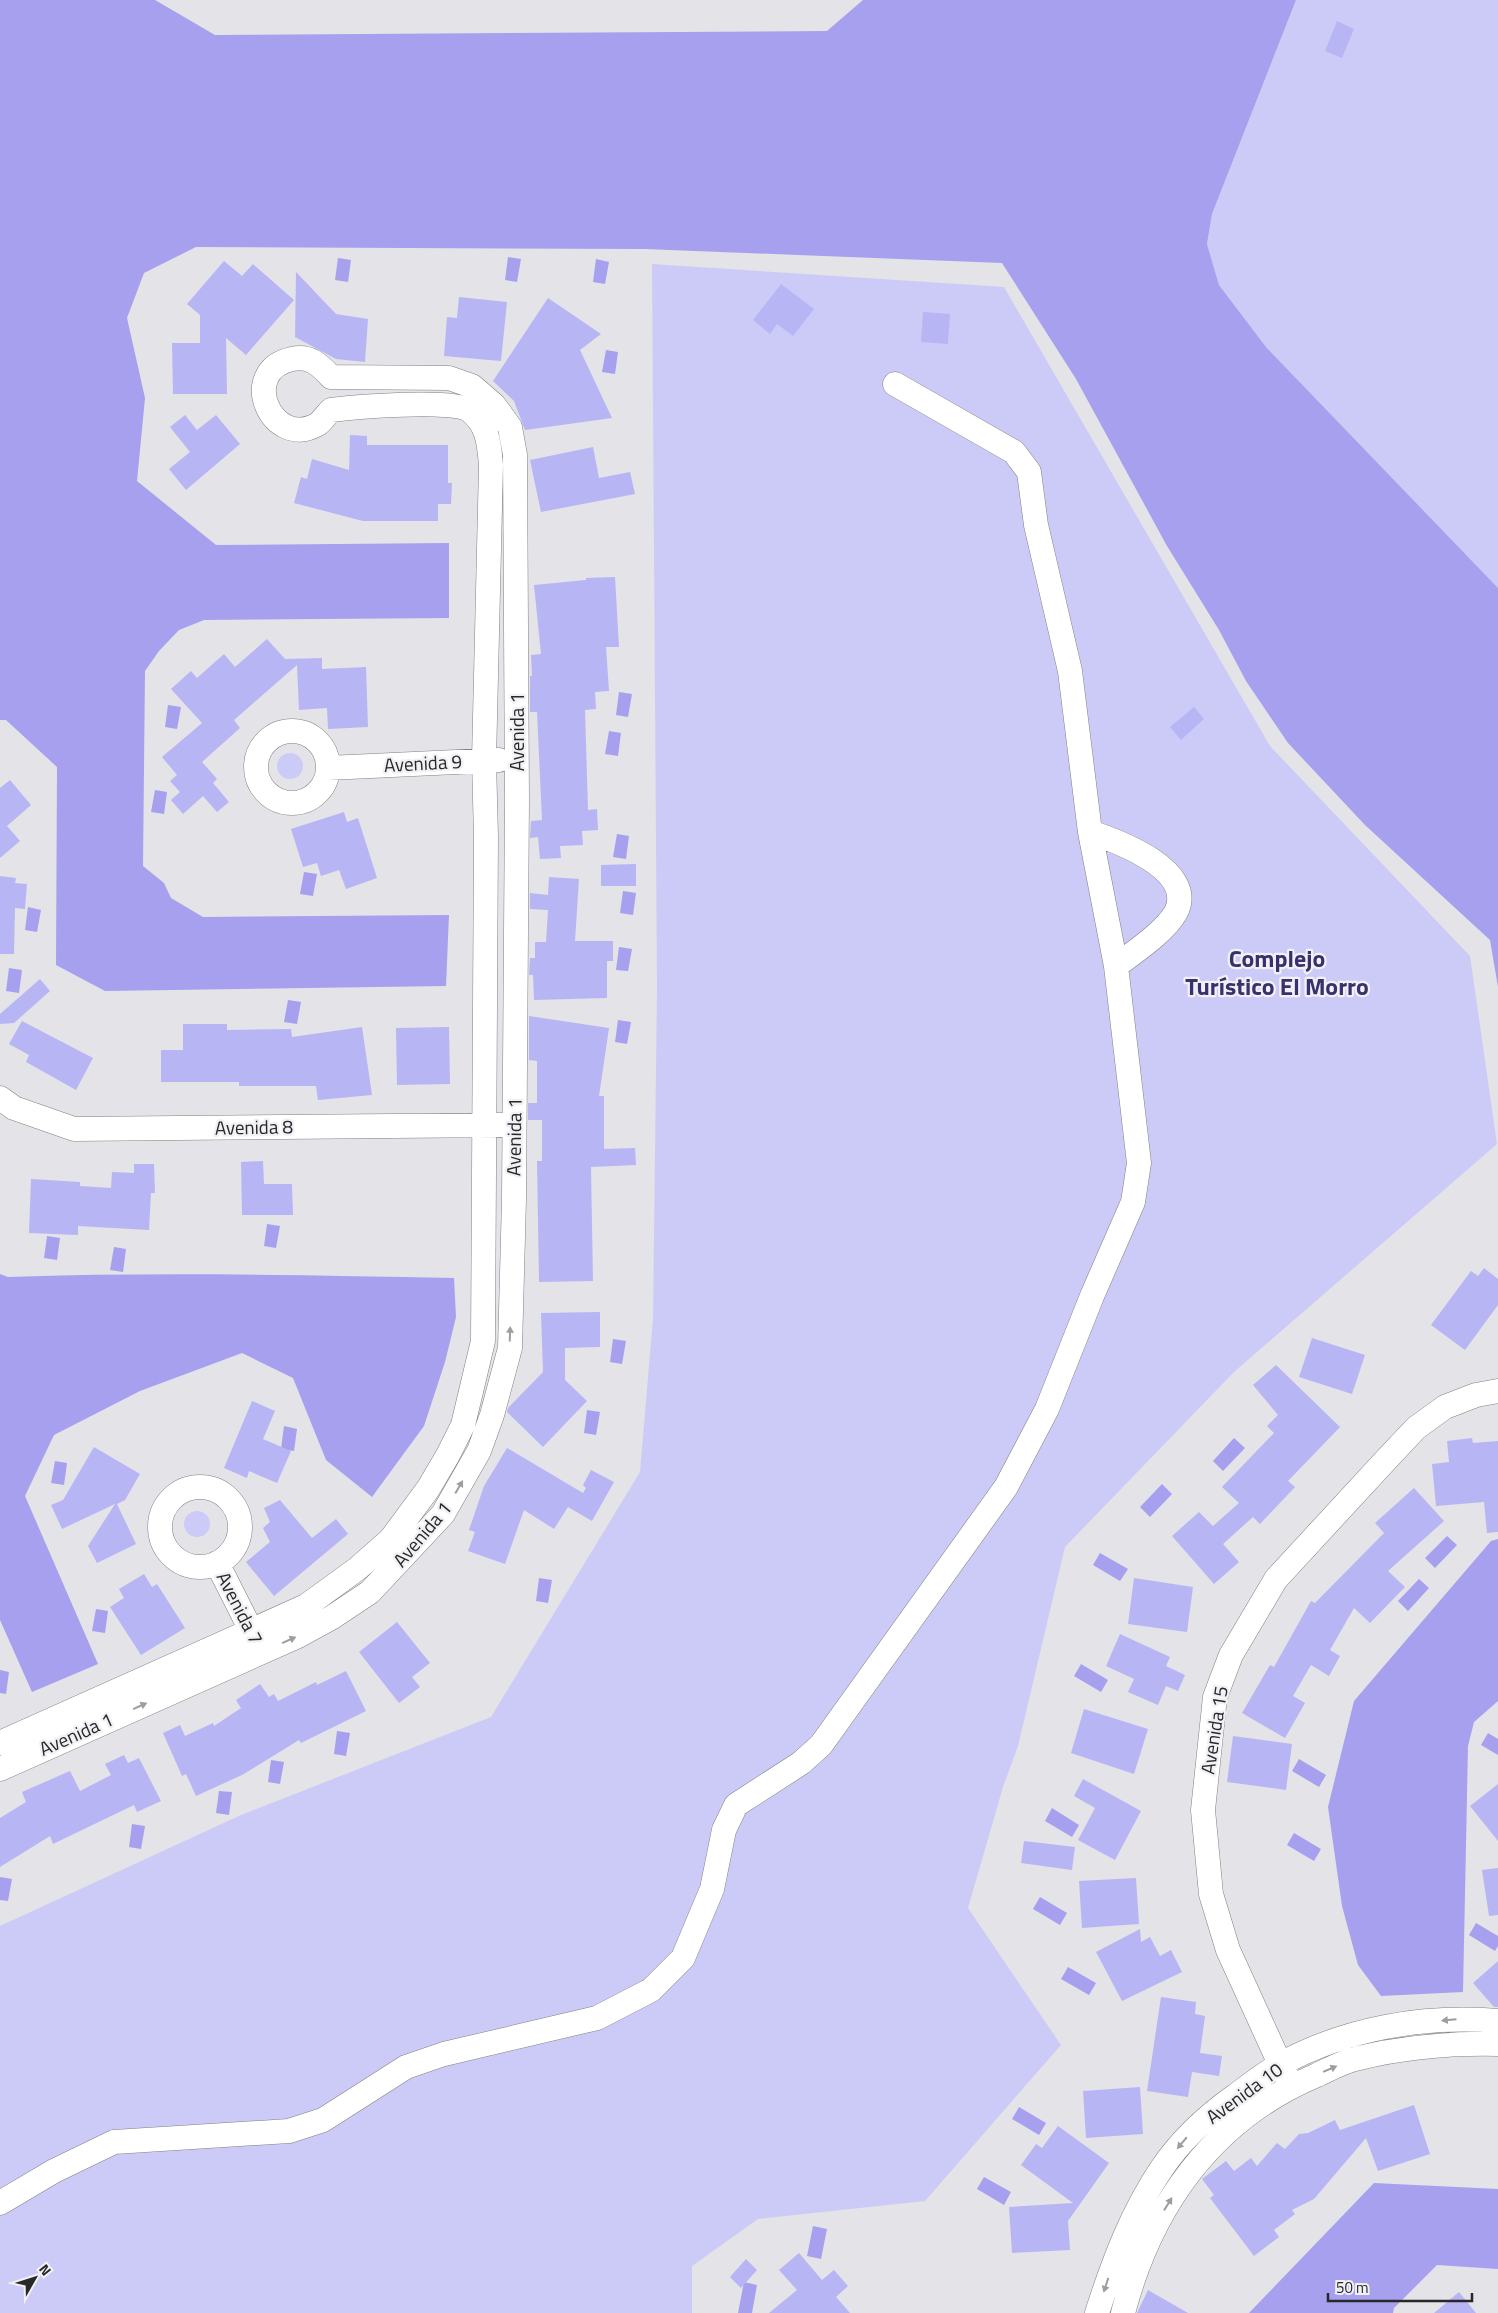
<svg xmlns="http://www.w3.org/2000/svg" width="1498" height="2313" font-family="'Titillium Web',sans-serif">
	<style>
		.green { fill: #cccbf8 }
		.water { fill: #a6a0ef }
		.building { fill: #b8b5f5 }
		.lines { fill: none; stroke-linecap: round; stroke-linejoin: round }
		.minor-casing { stroke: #818185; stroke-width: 25 }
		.minor { stroke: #fff; stroke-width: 24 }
		.oneway { fill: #9e9e9f }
		.labels { text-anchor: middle; stroke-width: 4.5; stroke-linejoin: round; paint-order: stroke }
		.street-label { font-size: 19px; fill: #282829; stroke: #f1f1f5 }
		.district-label { font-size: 24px; font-weight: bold; fill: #39316d; stroke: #f1f1f5 }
	</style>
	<rect width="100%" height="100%" fill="#e3e3e8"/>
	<path class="green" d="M1296,0H1498V588L1266,347L1219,285L1207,244L1212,214Z
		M652,264L1004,287L1270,746L1470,956L1497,1144L1234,1372L1065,1547L1018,1746L1003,1787L968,1908L1061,2045L925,2201L758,2219L692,2266V2313H0V1926L241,1815L491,1717L640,1472L653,1318L657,987Z
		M277 766a13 13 0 1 1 26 0a13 13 0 1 1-26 0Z
		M184 1524a13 13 0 1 1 26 0a13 13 0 1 1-26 0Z"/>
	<path class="water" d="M0,0H155L215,35L827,31L863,0H1296L1212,214L1207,244L1219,285L1266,347L1498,588V987L1490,940L1365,825L1288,743L1246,681L1219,630L1167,546L1076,379L1002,263L645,249L196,247L144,273L127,318L145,398L137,481L216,545L449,543V618L204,620L179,630L159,651L145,671L143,866L164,883L171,898L203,917L449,915L446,986L105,991L56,965L57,767L6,720H0Z
		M508,257L521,259L517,282L505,280Z
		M338,258L351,260L348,282L335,280Z
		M596,259L609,262L605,284L593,282Z
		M606,350L618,352L615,374L602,372Z
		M619,692L632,694L628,717L616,715Z
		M168,705L181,707L177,729L165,727Z
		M609,731L621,733L618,756L605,754Z
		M155,790L167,792L164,814L151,812Z
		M617,834L629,836L626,859L613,857Z
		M304,872L317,874L313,896L300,894Z
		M623,891L636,893L633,915L620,913Z
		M28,907L41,910L37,932L25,930Z
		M619,947L632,949L628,971L616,970Z
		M9,968L22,970L19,993L6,991Z
		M288,1000L301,1002L297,1024L284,1022Z
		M618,1020L631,1022L627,1044L615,1042Z
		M267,1224L280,1226L276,1248L264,1246Z
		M47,1236L60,1238L57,1260L44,1258Z
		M114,1247L126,1249L123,1272L110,1270Z
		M0,1274L8,1277C157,1272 305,1275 454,1278L456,1317L445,1362L424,1426L372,1497L326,1460L293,1378L242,1353L140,1391L54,1435L25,1496L98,1664L32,1692L0,1620Z
		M613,1339L626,1341L622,1364L610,1362Z
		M587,1410L600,1412L596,1435L584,1433Z
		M284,1426L297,1429L294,1451L281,1449Z
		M1234,1438L1245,1448L1223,1471L1213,1461Z
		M55,1461L67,1463L64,1485L51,1483Z
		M1162,1484L1172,1494L1150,1517L1140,1507Z
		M1447,1536L1457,1545L1435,1568L1425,1558Z
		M1498,1539V1701L1474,1722L1468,1746L1463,1992L1381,1996L1358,1965L1342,1906L1328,1807L1354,1701L1491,1541Z
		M1100,1553L1128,1569L1120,1581L1093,1565Z
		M539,1578L552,1580L548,1603L536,1601Z
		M1419,1579L1429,1588L1408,1611L1398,1601Z
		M96,1609L108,1611L105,1633L92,1631Z
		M1081,1664L1108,1680L1101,1692L1074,1676Z
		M0,1670L9,1672L6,1694L0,1693Z
		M337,1731L350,1733L346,1756L334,1754Z
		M1488,1733L1498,1739V1755L1481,1745Z
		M1299,1759L1326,1775L1319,1787L1292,1771Z
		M271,1760L284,1762L280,1784L268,1782Z
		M219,1791L232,1792L229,1815L216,1813Z
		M1052,1808L1079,1825L1072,1837L1045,1821Z
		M132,1824L145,1826L141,1849L129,1847Z
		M1294,1833L1321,1849L1314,1861L1287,1845Z
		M0,1877L12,1879L8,1901L0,1900Z
		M1040,1897L1067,1913L1060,1925L1033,1909Z
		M1476,1923L1498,1936V1946L1495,1951L1469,1935Z
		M1068,1967L1096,1983L1089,1995L1061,1979Z
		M1019,2107L1046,2123L1039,2135L1012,2119Z
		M984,2177L1011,2192L1004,2205L977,2189Z
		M1374,2183L1498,2189V2269L1437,2265L1394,2308L1393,2313H1249Z
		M813,2226L827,2229L821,2259L807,2256Z
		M744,2282L757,2285L752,2313H738Z"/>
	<path class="building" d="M1337,21L1354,29L1342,58L1325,51Z
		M224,261L242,276L253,264L294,300L246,355L226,338L227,394H173L172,343H200V315L187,304Z
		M296,272L336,314L368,319L365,362L336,359L295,337Z
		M781,284L814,309L793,336L777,324L770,334L753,320Z
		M459,297L507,302L501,361L444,356L447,317L457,318Z
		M548,298L601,334L580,350L612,418L525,430L514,401L493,381Z
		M923,312L950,314L948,344L921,342Z
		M185,415L197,430L216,415L240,444L186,490L169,469L190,452L170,427Z
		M350,435L367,436V445H448V483H452L451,504H438V521H363L294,503L301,477L307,479L312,459L349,470Z
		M593,447L599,478L630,472L635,494L541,512L530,460Z
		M615,577L619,647H606L609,691L595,692L596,709L585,710L588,810L597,809L598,830L582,831L583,845L560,846L561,858L540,859L538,837L530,838L531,821L542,820L537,712H530V676H532L531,655L541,654L534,585L586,580V578Z
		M267,639L285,659L322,658V669L366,667L368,727L328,729L327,708L299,710L297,665L234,720L240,728L202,762L217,779L213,783L229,802L217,812L203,796L183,814L171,800L180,792L170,781L177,775L162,757L202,723L171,689L191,671L197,678L224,654L235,667Z
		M1194,707L1204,719L1181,740L1170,727Z
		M10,780L31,805L7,826L20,841L0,858V788Z
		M344,812L347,822L358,818L377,878L346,889L339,870L321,876L317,863L303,867L291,829Z
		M636,864V886H601V865Z
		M0,876L16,878L15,883L27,884L25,909L15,908L14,954H0Z
		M549,877L579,879L575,941H613V961H607V998L534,1000L533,975H529L530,958H535V942H546L548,910L530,909V893L548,895Z
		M40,979L50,991L14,1023L0,1024V1014Z
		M529,1016L609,1028L599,1096H604V1149L635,1148L636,1165L591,1167L593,1281L539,1282L537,1161H542V1120H528V1103H537V1061L529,1060Z
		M22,1021L93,1058L76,1090L26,1062L29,1055L9,1044Z
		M183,1024H227V1030L291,1029L292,1037L362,1027L372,1095L318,1100L316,1086H239V1082H161V1050H183Z
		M449,1027L450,1084L397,1085L396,1028Z
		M263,1161L264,1184H292L293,1215H242L241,1162Z
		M134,1164H154L155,1193H151L149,1230L78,1226V1235L29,1233L31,1179L80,1182V1186L111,1188L112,1172L134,1173Z
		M1484,1268L1498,1279V1305L1465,1350L1431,1325L1471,1271L1478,1276Z
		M600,1312V1347L565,1348V1380L587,1401L543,1447L507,1412L508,1408L543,1372L541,1313Z
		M1312,1338L1365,1355L1352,1394L1299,1377Z
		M1276,1365L1340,1427L1288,1481L1295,1487L1260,1524L1253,1517L1223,1544L1239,1562L1214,1584L1172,1536L1199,1512L1213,1526L1239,1503L1222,1487L1274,1433L1267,1426L1278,1415L1253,1385Z
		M252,1401L275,1411L263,1439L291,1451L277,1483L249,1471L247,1478L224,1468Z
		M1472,1438L1473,1443L1498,1441V1532L1487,1533L1484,1502L1436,1506L1432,1464L1449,1462L1447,1441Z
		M94,1447L140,1474L125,1500L117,1504L136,1544L97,1563L88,1546L115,1504L62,1529L51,1505L63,1500Z
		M507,1448L583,1493L586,1488L583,1485L591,1470L614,1482L592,1521L568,1507L554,1529L524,1510L505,1564L468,1551L475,1532L469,1530L484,1486Z
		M1414,1488L1444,1521L1388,1571L1405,1587L1370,1623L1354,1608L1330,1650L1340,1656L1329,1676L1311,1665L1293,1696L1305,1703L1285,1738L1242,1713L1270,1665L1274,1667L1311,1601L1315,1603L1384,1533L1375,1523Z
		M280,1500L312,1538L336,1519L348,1534L274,1596L246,1562L270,1542L263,1528L270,1522L264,1508Z
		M144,1574L152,1587L157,1584L185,1628L141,1655L110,1607L124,1598L119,1589Z
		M1134,1578L1193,1587L1187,1632L1128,1624Z
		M397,1622L430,1663L412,1677L420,1687L399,1703L359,1652Z
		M1120,1634L1170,1657L1166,1666L1185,1675L1178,1691L1166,1686L1158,1705L1128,1692L1134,1679L1106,1666Z
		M346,1671L366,1711L301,1743L299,1740L242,1775L196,1796L186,1774L182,1776L163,1733L180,1725L185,1736L213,1723L214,1726L241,1708L236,1700L260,1684L269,1697L274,1694L278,1701L316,1682L317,1685Z
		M1084,1709L1148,1729L1134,1774L1071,1753Z
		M1233,1736L1292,1744L1286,1790L1227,1782Z
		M124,1755L128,1763L139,1758L161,1801L137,1812L134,1805L53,1844L50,1836L0,1867V1818L26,1802L22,1792L70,1771L80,1791L111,1775L105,1764Z
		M1083,1779L1141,1811L1115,1860L1078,1840L1095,1808L1074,1796Z
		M1498,1784V1841L1470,1806Z
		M1024,1841L1075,1847L1072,1870L1021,1863Z
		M1498,1868V1915L1489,1916L1482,1870Z
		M1136,1878L1139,1924L1082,1928L1079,1881Z
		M1140,1929L1141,1942L1150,1937L1160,1956L1171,1950L1182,1972L1122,2001L1096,1952Z
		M1498,1961V2007H1494L1473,1983Z
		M1161,1997L1196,2002L1195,2014L1205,2016L1200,2053L1222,2056L1219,2076L1192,2072L1188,2097L1147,2091Z
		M1140,2087L1143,2134L1086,2138L1083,2091Z
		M1414,2105L1430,2154L1378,2171L1366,2138L1314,2199L1292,2210L1295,2214L1274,2230L1279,2237L1254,2256L1210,2198L1214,2195L1202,2179L1226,2161L1234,2171L1251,2158L1257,2166L1277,2143L1285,2149L1299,2134L1308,2133L1335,2120L1340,2130Z
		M1058,2126L1109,2163L1068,2221L1070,2250L1012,2253L1009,2207L1073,2203L1021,2165L1036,2144L1042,2148Z
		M799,2253L822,2280L834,2270L848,2286L836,2297L850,2313H769L797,2290L779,2270Z
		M746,2259L757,2270L741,2288L730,2277Z
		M1148,2290L1188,2313H1137Z
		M1459,2292L1476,2313H1434Z"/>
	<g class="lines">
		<defs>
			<path id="minor" d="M256 767a36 36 0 1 1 72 0a36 36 0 1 1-72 0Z
				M328,768L499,760
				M1090,832C1117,841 1197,870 1176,912C1165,932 1134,952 1116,966
				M0,1098L14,1108L74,1129L502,1125
				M160 1527a40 40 0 1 1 80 0a40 40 0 1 1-80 0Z
				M217,1563L258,1644
				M0,1743L306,1606L357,1569L391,1539L428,1489L448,1455L463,1425L483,1341L486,837L484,760L491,465C489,443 488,424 469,410C453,399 354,407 331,410C327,414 322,421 318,424C272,451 237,371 292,359C310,355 320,365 331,377L449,378L472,386L494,405L510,427L515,455L517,799L514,1199L510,1348L492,1415L479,1451L443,1514L370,1592L331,1618L298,1636L0,1769
				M1292,2085L1280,2064L1228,1950L1211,1894L1203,1810L1215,1697L1231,1655L1276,1579L1384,1462L1416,1428L1445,1407L1476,1395L1498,1391
				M0,2203L54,2171L114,2142L289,2131L323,2120L406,2067L444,2054L597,2018L651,1990L683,1958L712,1889L724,1830L736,1805L801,1763L821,1745L1006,1487L1047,1409L1092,1296L1133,1202L1139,1163L1116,966L1090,832L1070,671L1036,525L1029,472L1014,452L895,384
				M1097,2313C1113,2263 1132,2212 1162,2168C1181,2140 1207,2116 1235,2096C1250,2085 1265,2073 1281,2064C1347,2028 1424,2015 1498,2021
				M1123,2313C1151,2206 1212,2119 1317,2075C1330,2069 1344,2061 1359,2058C1405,2047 1451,2043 1498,2044"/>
		</defs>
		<use href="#minor" class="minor-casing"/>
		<use href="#minor" class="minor"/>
	</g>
	<defs><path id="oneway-solid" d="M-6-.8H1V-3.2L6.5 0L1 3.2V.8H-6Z" transform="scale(1.25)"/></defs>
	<g class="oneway">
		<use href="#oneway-solid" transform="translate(510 1334) rotate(-88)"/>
		<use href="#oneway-solid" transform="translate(459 1487) rotate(-60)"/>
		<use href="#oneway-solid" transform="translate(289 1640) rotate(-24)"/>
		<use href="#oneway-solid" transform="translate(140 1706) rotate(-24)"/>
		<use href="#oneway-solid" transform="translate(1449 2020) rotate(175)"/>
		<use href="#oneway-solid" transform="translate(1330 2069) rotate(-23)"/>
		<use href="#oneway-solid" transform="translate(1182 2143) rotate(130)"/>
		<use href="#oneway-solid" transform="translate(1168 2204) rotate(-58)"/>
		<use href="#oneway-solid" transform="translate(1106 2285) rotate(108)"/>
	</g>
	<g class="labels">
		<g class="street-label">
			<text transform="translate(517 732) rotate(-90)" y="7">Avenida 1</text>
			<text transform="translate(423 763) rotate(-3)" y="7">Avenida 9</text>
			<text transform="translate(254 1127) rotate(-1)" y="7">Avenida 8</text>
			<text transform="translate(514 1137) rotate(-89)" y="7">Avenida 1</text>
			<text transform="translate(422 1534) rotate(-50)" y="7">Avenida 1</text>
			<text transform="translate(240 1608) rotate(63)" y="7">Avenida 7</text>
			<text transform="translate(1214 1730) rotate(-81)" y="7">Avenida 15</text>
			<text transform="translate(76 1734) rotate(-24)" y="7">Avenida 1</text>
			<text transform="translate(1244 2093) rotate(-36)" y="7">Avenida 10</text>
		</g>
		<g class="district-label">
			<text x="1277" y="967">Complejo<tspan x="1277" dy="28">Turístico El Morro</tspan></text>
		</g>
	</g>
	<g transform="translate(35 2278) rotate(51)" stroke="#f1f1f5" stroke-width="4" paint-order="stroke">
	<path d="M0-4L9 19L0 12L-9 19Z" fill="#282829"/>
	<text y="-8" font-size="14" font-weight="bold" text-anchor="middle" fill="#282829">N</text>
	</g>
	<path d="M1328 2293v8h144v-8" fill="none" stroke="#282829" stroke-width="2.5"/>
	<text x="1336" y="2293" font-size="15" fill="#282829" stroke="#f1f1f5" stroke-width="4" paint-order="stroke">50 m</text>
</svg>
